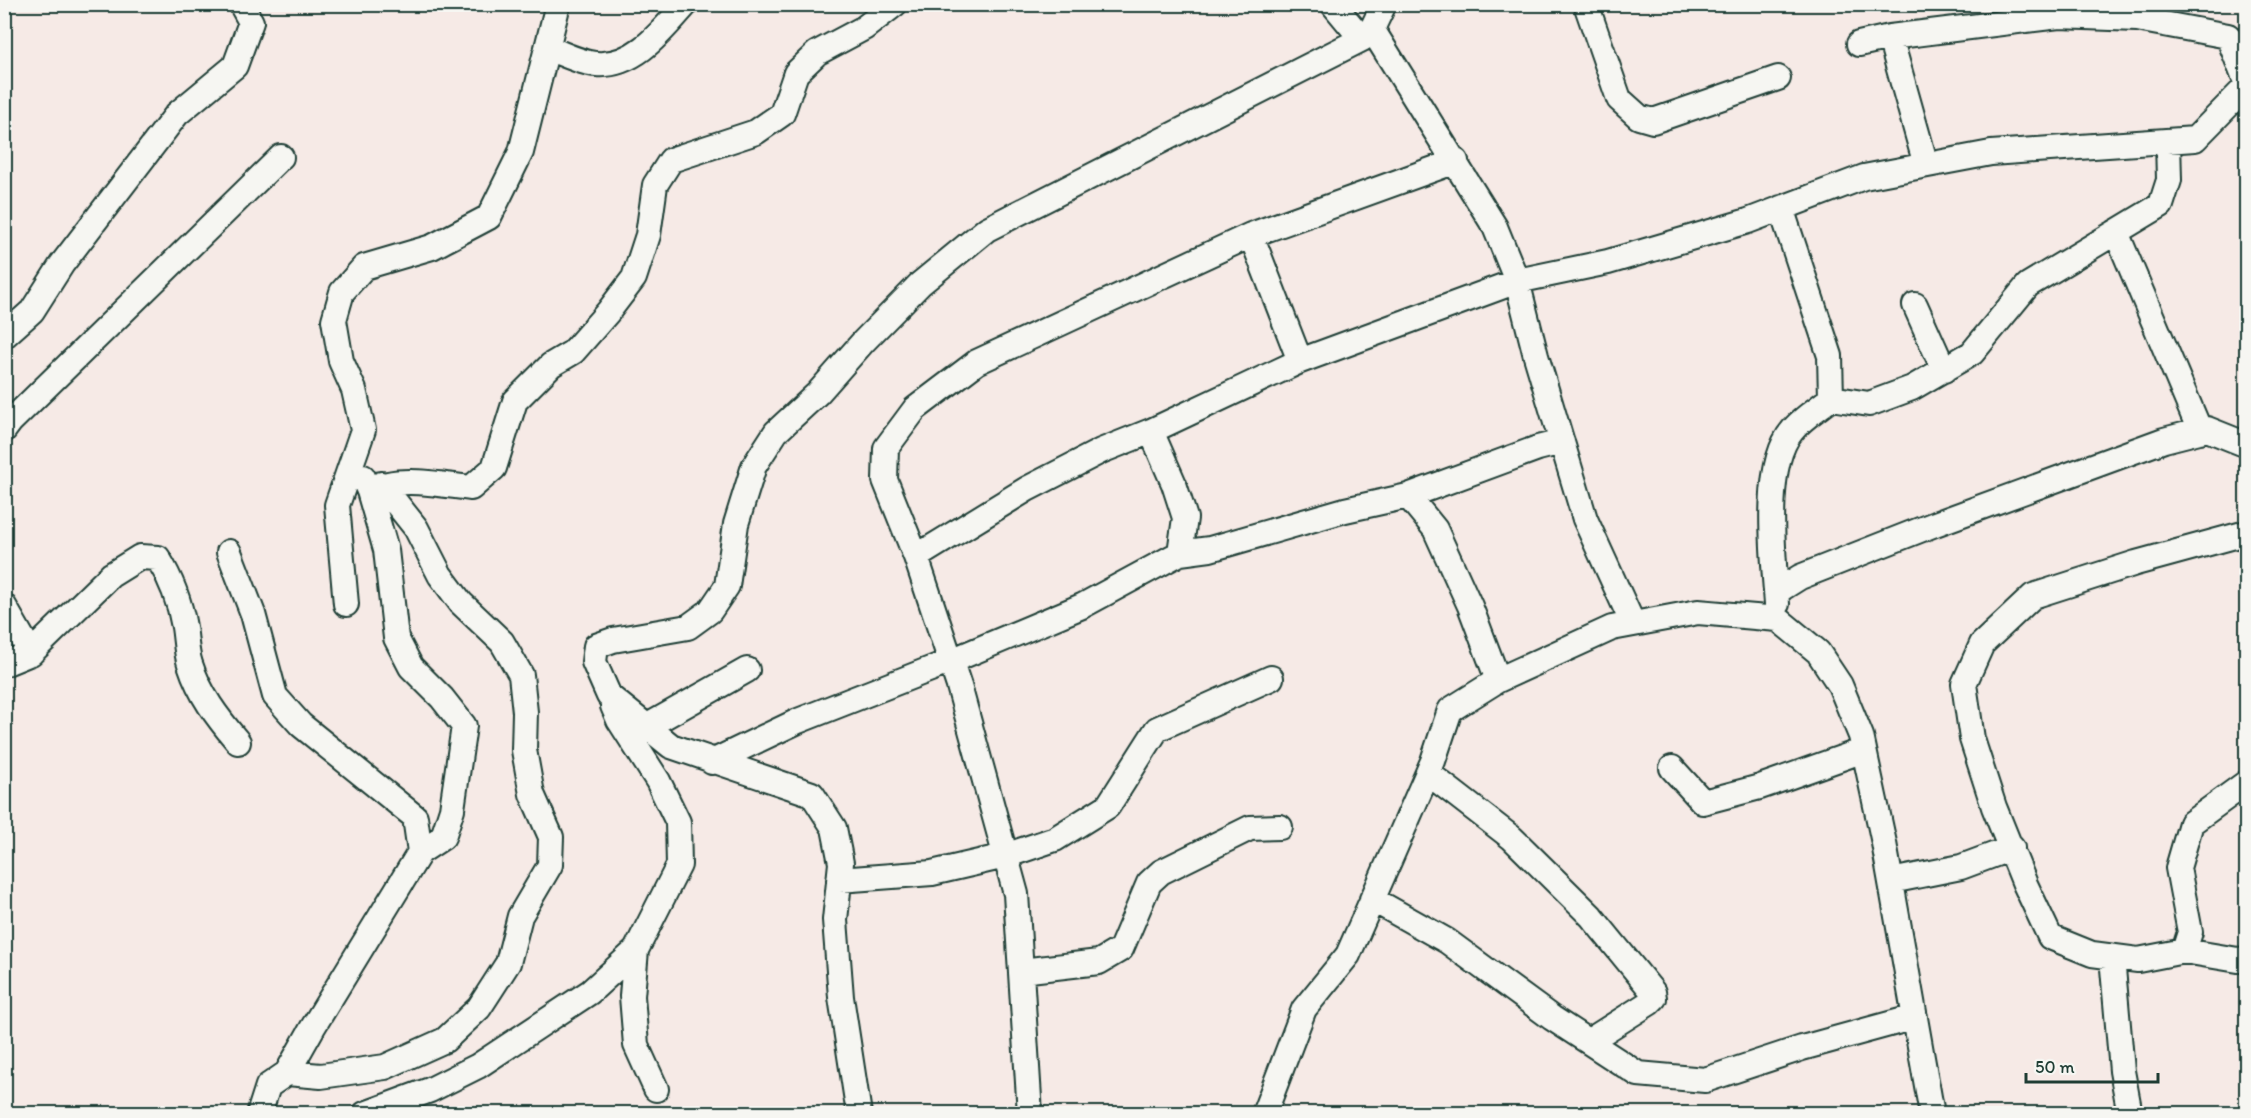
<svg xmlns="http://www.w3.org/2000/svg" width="2251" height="1118" font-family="Itim,sans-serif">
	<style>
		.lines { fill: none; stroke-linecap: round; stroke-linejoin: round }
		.minor-casing { stroke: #1f3d34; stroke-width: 28 }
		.minor { stroke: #f6f6f2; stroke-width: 24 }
	</style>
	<rect width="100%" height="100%" fill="#f6eae6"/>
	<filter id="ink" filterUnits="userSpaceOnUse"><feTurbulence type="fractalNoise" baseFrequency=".0167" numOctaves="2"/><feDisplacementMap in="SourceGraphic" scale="12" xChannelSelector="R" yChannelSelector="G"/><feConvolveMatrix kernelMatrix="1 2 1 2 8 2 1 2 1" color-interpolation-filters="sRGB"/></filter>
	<g filter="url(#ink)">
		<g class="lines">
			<defs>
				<path id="minor" d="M1333,4L1362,39L1372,29L1384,4
					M1586,4L1619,99L1639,117L1653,121L1778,78
					M1372,29L1495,227L1517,281L1536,356L1585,519L1633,624
					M1890,37L1926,165
					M1859,44L1890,37L2059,16L2137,19L2228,36L2246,82
					M547,48C562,53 580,63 596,64C635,67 662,31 686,4
					M2116,232L2200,431
					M1251,235L1300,361
					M1915,305L1944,370
					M4,336L32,311L62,264L177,114L235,66L251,22L241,4
					M1831,398L1869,404L1912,388L1972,353L2028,285L2161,205L2169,180L2168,141
					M4,430L10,422L281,157
					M363,477L369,491L386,550L396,638L411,667L442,698L464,726L452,809L443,837L420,852
					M371,490C397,475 442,485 471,488L494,468L515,401L551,365L573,352L608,312L634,278L648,235L655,185L671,160L756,132L782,114L796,73L817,53L864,28L895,4
					M1408,496L1435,529L1470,606L1498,680
					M2246,533L2136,563L2033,596L1982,644L1964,684L1972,739L1994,807L2025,884L2050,937L2092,954L2138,960L2184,951L2238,960L2246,959
					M229,552L253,614L275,696L301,725L415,817L420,852L313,1027L287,1073L268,1086L259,1114
					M1180,553L1210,549L1345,510L1408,496L1538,448L1562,442
					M916,557L885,480L886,448L915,409L977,362L1251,235L1456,161
					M1776,592L1800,577L1935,524L2164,440L2207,429L2242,443L2246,442
					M346,604L337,505L363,430L354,390L341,361L334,320L342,292L364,267L432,247L489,217L521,152L558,4
					M1777,604C1774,560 1762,466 1792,431C1802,418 1819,408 1831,398L1830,356L1781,208
					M4,606L31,653
					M4,664L31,653L111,575L140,557L158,558C171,579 180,603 184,627C186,639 186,652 190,664C200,695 217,717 238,742
					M646,727L747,670
					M712,762L798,721L951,661L1082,606L1180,553L1185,518L1174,484L1151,431
					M1672,768L1703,802L1760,787L1864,750
					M1428,773L1512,838L1591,916L1653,992L1654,998L1649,1003L1589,1041
					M839,880L932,873L1005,856L1055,839L1108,806L1157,729L1271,678
					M1891,881L1961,867L2012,848
					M1372,899L1447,941L1552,1018L1638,1074L1705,1080L1802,1048L1915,1017
					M636,950L632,996L636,1045L656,1089
					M2184,951L2190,932L2178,868L2191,823L2246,783
					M2112,957L2122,1071L2130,1114
					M1021,971L1099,962L1121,949L1149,883L1161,872L1250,828L1280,827
					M287,1073L321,1076L385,1067L445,1040L479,1008L508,963L520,916L550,865L551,837L532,794L524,750L525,712L521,675L502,642L461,603L440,575L416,528L381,484
					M365,1114L430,1090L478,1066L590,992L636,950L679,865L678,822L658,781L619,720L613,706
					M859,1114L841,997L835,920L841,863L834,828L812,794L671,746L609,696L594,662L596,646L613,640L688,627L710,611L727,586L736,524L754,466L776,432L818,393L863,342L920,284L987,229L1362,39
					M1030,1114L1016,894L959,686L916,557L1027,489L1101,451L1151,431L1300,361L1517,281L1608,262L1748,221L1864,177L1991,153L2195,139L2246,87
					M1264,1114L1304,1009L1348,955L1433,761L1450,710L1498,680L1612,628L1698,612L1778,619L1818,652L1840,685L1861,736L1864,750L1884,843L1932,1114"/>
			</defs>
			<use href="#minor" class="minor-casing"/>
			<use href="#minor" class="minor"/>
		</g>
	</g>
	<rect width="2251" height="1118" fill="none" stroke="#f6f6f2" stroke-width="24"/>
	<rect x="12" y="12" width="2227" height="1094" fill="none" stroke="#1f3d34" stroke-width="2" filter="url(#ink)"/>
	<path d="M2026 1073v9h132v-9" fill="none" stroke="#1f3d34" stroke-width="3"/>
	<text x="2035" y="1073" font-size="18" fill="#1f3d34" stroke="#f6f6f2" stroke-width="4.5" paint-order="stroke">50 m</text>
</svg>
